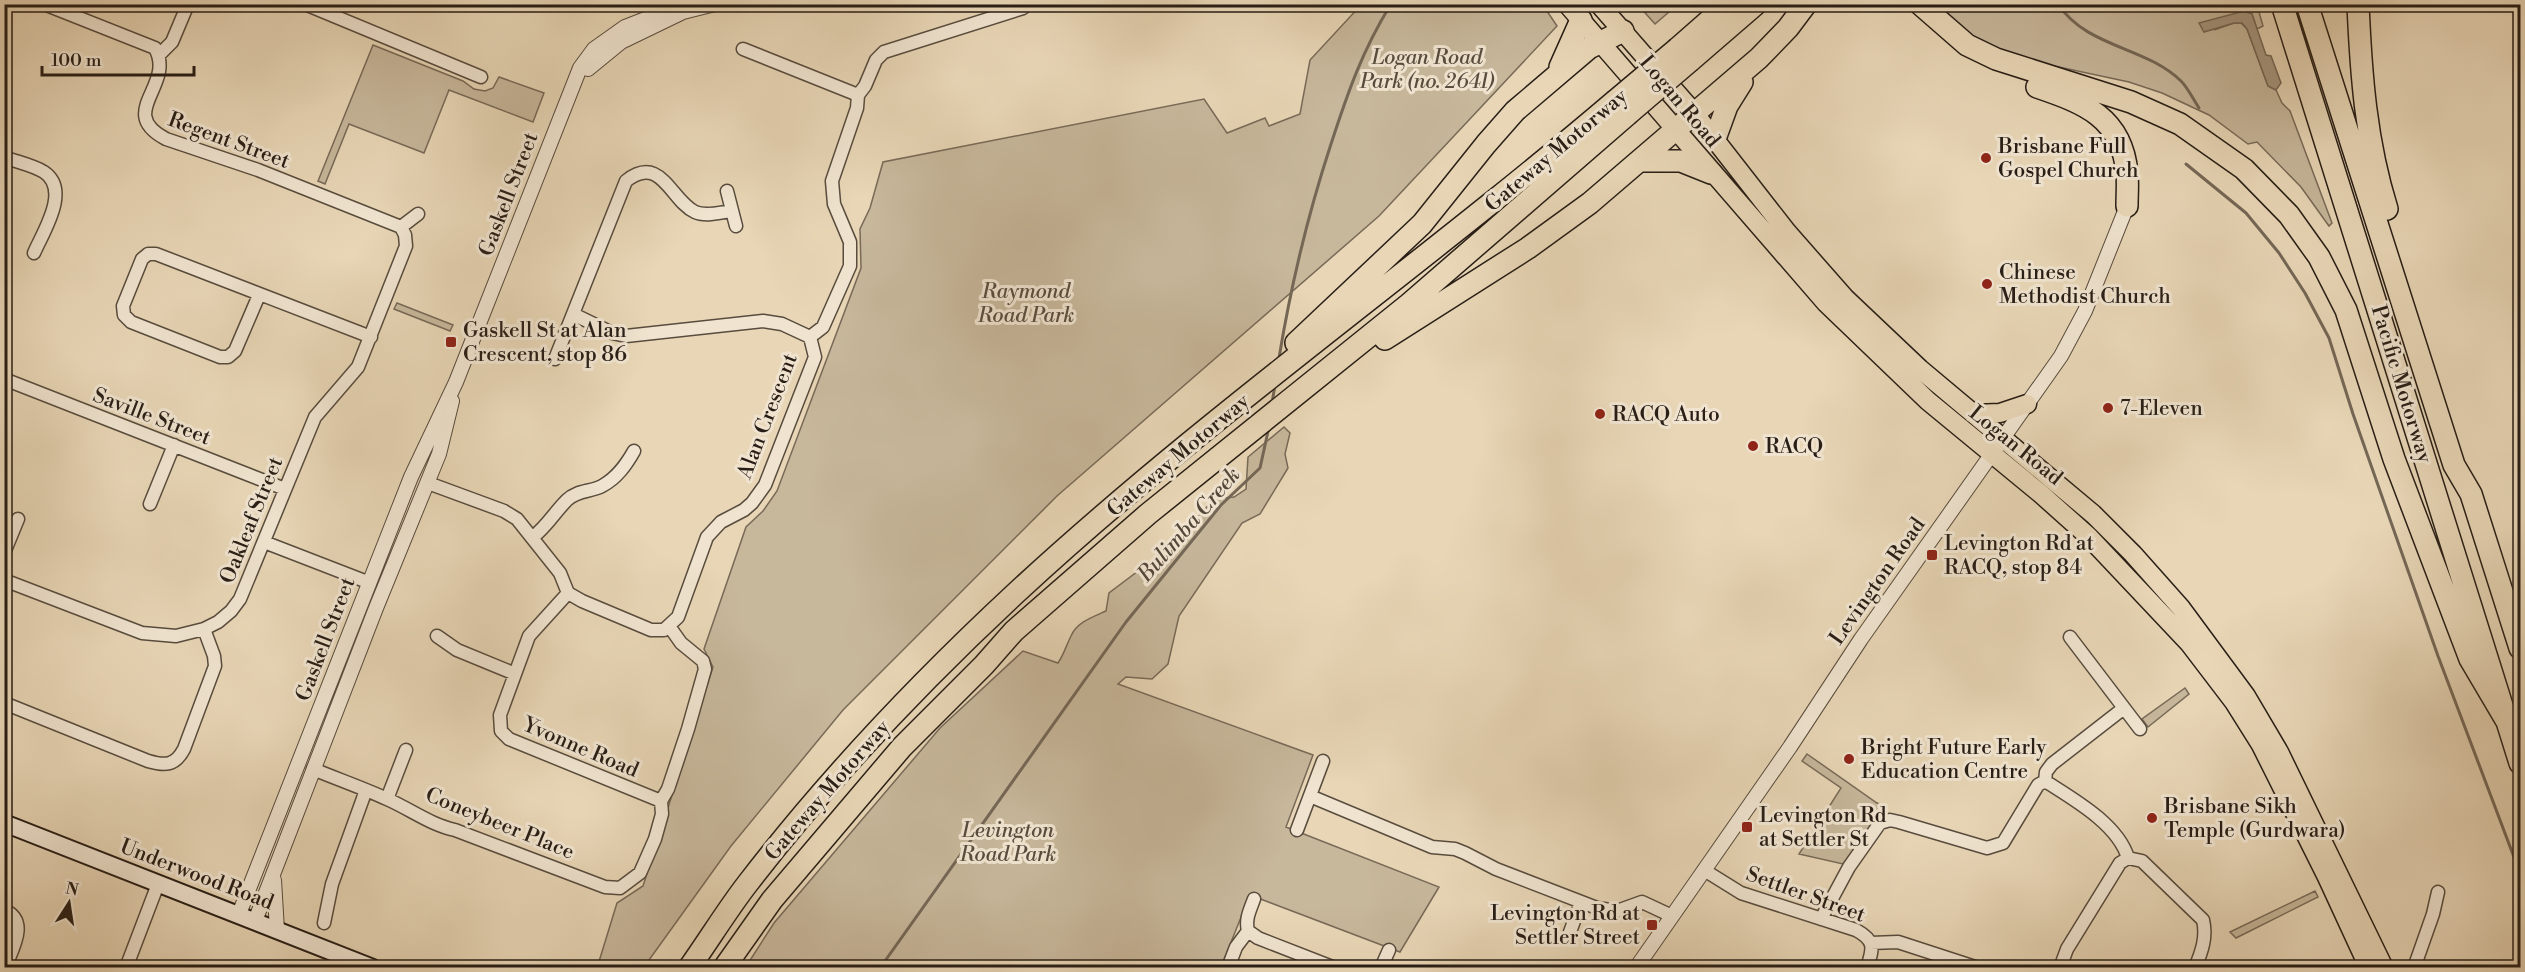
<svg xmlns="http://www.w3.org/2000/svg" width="2525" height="972" font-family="'Libre Bodoni',serif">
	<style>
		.green { fill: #c7b79b; stroke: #786a58; stroke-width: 1.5 }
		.water { fill: #a79780; stroke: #746756; stroke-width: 1.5 }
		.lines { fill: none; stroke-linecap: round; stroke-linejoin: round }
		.stream { stroke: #746756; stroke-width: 3 }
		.minor-casing { stroke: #584c3e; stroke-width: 15 }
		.tertiary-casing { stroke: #584c3e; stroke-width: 16 }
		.secondary-casing { stroke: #281e16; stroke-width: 20 }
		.primary-casing { stroke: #281e16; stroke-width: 21 }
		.motorway-casing { stroke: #281e16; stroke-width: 24 }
		.minor { stroke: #f0e4d0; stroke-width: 12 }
		.tertiary { stroke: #f0e4d0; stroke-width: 14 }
		.secondary { stroke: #f0e4d0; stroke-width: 16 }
		.primary { stroke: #e8d6b6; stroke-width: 18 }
		.motorway { stroke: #e8d6b6; stroke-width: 21 }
		.motorway-bridge-casing { stroke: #281e16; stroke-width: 24; stroke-linecap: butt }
		.motorway-bridge { stroke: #e8d6b6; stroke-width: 21 }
		.poi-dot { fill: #8f2418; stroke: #f0e4d0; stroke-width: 2 }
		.labels { text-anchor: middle; stroke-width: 6; stroke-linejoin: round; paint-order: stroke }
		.park-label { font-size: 21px; font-style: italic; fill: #584c3e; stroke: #f0e4d0 }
		.street-label { font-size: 21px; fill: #281e16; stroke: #f0e4d0 }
		.poi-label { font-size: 21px; fill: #281e16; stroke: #f0e4d0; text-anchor: start }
		.water-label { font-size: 22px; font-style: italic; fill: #54483b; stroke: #f0e4d0 }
	</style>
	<rect width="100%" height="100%" fill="#e8d6b6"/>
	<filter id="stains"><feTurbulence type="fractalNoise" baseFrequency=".00333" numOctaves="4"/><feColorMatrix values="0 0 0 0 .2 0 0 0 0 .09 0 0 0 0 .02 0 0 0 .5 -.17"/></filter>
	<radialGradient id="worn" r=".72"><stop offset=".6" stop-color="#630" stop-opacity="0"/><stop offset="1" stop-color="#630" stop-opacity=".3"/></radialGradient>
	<path class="green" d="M1361,5H1543L1557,26L1379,216L1057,496L843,710L731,846L644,967L597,968L617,903L643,886L713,667L704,649L746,527L763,511L777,491L861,268L860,229L870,208L883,162L1204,99L1227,133L1265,118L1269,126L1300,114L1310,60Z
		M1638,5H1677L1655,24Z
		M1932,5H2257L2263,26L2257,29L2252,14L2214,30L2234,23H2241L2247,29L2268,86L2276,90L2282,103L2290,111L2332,223L2329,226L2301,187L2257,142L2248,144L2209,115L2162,93L2129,82L2012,57L1983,46Z
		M373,45L463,81L474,89L485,91L493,88L499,77L544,93L533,122L449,90L424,153L349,124L325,184L318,181Z
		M397,303L453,325L450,331L394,309Z
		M1284,427L1290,433L1285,454L1288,468L1260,514L1242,523L1179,616L1168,664L1152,679L1126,677L1118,684L1313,755L1286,827L1439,887L1400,952L1250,895L1221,967L745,968L774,923L940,728L1023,651L1058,663C1064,654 1066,646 1071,636C1077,622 1093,617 1106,611L1109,593L1174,544L1214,499L1234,497L1246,489L1248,457Z
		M2185,688L2189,694L2148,727L2142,719Z
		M1807,754L1877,803L1886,806L1884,812L1876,819L1843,864L1799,854L1841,788L1802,761Z
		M2315,891L2318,897L2236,938L2230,932Z"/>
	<path class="water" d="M2244,11L2252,14L2266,55L2271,56L2281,83L2276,90L2268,86L2247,29L2242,23H2234L2204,32L2199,23Z"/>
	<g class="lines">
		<path class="stream" d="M2058,4C2087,48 2145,46 2181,81C2188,88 2193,99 2199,108
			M2186,164L2246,213L2279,253L2305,293L2329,338L2353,414L2438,656L2520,873
			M1279,358C1291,285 1308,214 1331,144C1348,92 1362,51 1391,4
			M1272,403L1275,385
			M880,968L1126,622L1221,505L1260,468L1269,427"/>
		<defs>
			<path id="minor" d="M44,4L155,48C176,86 115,112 166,139L258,170L401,227L418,214
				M305,4L481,77
				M743,49L858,95
				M159,55L172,42L188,4
				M4,157C17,162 33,165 44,172C71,190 43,232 34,253
				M727,191L736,226
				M259,295L235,351L228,357H220L131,322L124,315L123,306L142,259L148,254H156L371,337
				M573,314L612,333L626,336L763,321L782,324L810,337
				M555,359L626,181C661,153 671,201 695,212C706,217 721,212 732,211
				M4,379L285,489
				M428,483L504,511L517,519L560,573L568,593L582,601L651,630H664L678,617L707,537L721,522L744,510L752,503L765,485L815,357L810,337L823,327L850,266V242L834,204L832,181L857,108L858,95L865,86L876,60L884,52L1023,8L1027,4
				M150,504L174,445
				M532,538C549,524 553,514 567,500C577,490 591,492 602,486C617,478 626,465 634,451
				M264,542L370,583
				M4,553L18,519
				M4,580L142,633L176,636L204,629L218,622L231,611L240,599L315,417L358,367L406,246L405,235L401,227
				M568,593L529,636L500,715L501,731L509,739L661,801
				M437,636L457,650L513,673
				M4,703L148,761C165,766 175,766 184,749L215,666L214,656L204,629
				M2124,708L2140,729
				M313,769C337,779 363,788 387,799C410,809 431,825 455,830L605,887L620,888L640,873L655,839L662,814L661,801L668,789L688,729L705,669L703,661L681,643L669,626
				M2045,781C2073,799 2118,824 2128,858
				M1310,796L1432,847L1455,849L1465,853L1496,869L1597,908L1617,911L1642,902L1672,916
				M387,799L406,750
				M1297,830L1323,761
				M1704,870L1741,893L1856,930C1876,941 1873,948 1867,968
				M4,910C30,921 12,949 5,968
				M1821,919L1849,867L1880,823L1890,820L1899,822L1987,848L2003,843L2038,785L2045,781L2046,772L2052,764L2124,708L2070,637
				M324,923L332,884L366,790
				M1248,931L1258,938L1335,968
				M1570,932L1581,902
				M1871,943L1898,942L1978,968
				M126,968L158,884
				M1228,968L1236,947L1248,931C1245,919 1250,910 1254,899
				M1381,968L1389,950
				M2060,968L2067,949L2120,863L2128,858L2142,861L2203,920C2207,937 2202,951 2195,968
				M2414,968L2433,914L2438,892"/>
			<path id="tertiary" d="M588,69L621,42L683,12
				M274,880L277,930
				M239,914L411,477L456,382L580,68L594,49L625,27L666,11L683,12L715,4
				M255,921L376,608L439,454L452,401
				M1636,968L1790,747L1861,639L2061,356L2085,311L2127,206"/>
			<path id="secondary" d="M4,823L373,968"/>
			<path id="primary" d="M1567,4L1826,303L1928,401L2041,494L2088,536L2189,643L2234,702L2261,745L2327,877L2369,968
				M1599,4L1695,114L1787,232L1845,298L1920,369L2093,514L2133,554L2181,608L2246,696L2279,752L2384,968
				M1973,414L2000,413L2027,404"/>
			<path id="motorway" d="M1920,4L1967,45L1996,59L2131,102L2180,124L2244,169L2289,215L2319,257L2346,310L2394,459L2470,659L2506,720
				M2282,4L2520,763
				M2307,4L2454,465L2471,494L2520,648
				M2358,4C2361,75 2366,142 2387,209
				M1678,48L1728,4
				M1690,61L1756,4
				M1560,67L1581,20
				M2037,87C2084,103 2122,117 2127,173C2128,184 2127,195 2127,206
				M1715,139L1727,106L1742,82
				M1641,161H1681L1711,173
				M1385,339L1528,248L1590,203L1759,58L1788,28L1806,4
				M1296,343L1422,224L1486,144L1515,111L1589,48L1623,31
				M689,968C709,940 727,910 748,883C828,779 920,682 1017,592C1206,417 1419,268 1615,101
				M724,968L772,900L902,747L984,665L1014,631L1148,514L1409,304L1627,115"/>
		</defs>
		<use href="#minor" class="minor-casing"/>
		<use href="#tertiary" class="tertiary-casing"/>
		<use href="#secondary" class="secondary-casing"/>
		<use href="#primary" class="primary-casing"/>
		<use href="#motorway" class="motorway-casing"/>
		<use href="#minor" class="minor"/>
		<use href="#tertiary" class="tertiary"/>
		<use href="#secondary" class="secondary"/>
		<use href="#primary" class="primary"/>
		<use href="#motorway" class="motorway"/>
		<defs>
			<path id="motorway-bridge" d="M1615,101L1678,48
				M1627,115L1690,61"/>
		</defs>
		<use href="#motorway-bridge" class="motorway-bridge-casing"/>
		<use href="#motorway-bridge" class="motorway-bridge"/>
	</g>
	<g class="poi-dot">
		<circle cx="1986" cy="158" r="6"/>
		<circle cx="1987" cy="284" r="6"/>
		<rect x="445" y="336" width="12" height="12" rx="3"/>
		<circle cx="2108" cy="408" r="6"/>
		<circle cx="1600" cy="414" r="6"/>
		<circle cx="1753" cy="446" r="6"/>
		<rect x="1926" y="549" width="12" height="12" rx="3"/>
		<circle cx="1849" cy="759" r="6"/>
		<circle cx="2152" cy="818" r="6"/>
		<rect x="1741" y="821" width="12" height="12" rx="3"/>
		<rect x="1646" y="919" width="12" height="12" rx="3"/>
	</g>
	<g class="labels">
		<g class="park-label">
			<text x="1427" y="64">Logan Road<tspan x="1427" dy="24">Park (no. 2641)</tspan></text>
			<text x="1026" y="298">Raymond<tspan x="1026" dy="24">Road Park</tspan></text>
			<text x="1008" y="837">Levington<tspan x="1008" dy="24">Road Park</tspan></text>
		</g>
		<g class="street-label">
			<text transform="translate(1680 101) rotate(50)" y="7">Logan Road</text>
			<text transform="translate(229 140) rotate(20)" y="7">Regent Street</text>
			<text transform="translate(1556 150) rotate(-40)" y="7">Gateway Motorway</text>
			<text transform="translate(508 194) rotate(-69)" y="7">Gaskell Street</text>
			<text transform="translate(2402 384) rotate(73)" y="7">Pacific Motorway</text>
			<text transform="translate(152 416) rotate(21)" y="7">Saville Street</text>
			<text transform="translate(767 416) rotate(-69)" y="7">Alan Crescent</text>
			<text transform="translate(2016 445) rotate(39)" y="7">Logan Road</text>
			<text transform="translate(1178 455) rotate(-40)" y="7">Gateway Motorway</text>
			<text transform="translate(251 520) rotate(-68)" y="7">Oakleaf Street</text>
			<text transform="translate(1877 581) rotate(-55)" y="7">Levington Road</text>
			<text transform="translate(325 639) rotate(-69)" y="7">Gaskell Street</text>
			<text transform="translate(581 747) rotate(23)" y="7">Yvonne Road</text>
			<text transform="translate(827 790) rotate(-49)" y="7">Gateway Motorway</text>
			<text transform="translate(500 823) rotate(22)" y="7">Coneybeer Place</text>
			<text transform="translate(197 874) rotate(21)" y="7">Underwood Road</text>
			<text transform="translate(1806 894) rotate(20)" y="7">Settler Street</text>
		</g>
		<g class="poi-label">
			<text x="1998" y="153">Brisbane Full<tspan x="1998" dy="24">Gospel Church</tspan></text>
			<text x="1999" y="279">Chinese<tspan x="1999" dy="24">Methodist Church</tspan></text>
			<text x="463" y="337">Gaskell St at Alan<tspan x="463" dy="24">Crescent, stop 86</tspan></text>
			<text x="2120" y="415">7-Eleven</text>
			<text x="1612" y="421">RACQ Auto</text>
			<text x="1765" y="453">RACQ</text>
			<text x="1944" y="550">Levington Rd at<tspan x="1944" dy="24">RACQ, stop 84</tspan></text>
			<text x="1861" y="754">Bright Future Early<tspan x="1861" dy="24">Education Centre</tspan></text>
			<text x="2164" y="813">Brisbane Sikh<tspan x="2164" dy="24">Temple (Gurdwara)</tspan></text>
			<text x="1759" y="822">Levington Rd<tspan x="1759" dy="24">at Settler St</tspan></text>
			<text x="1640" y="920" text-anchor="end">Levington Rd at<tspan x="1640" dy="24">Settler Street</tspan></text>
		</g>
		<g class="water-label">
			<text transform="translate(1188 524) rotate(-49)" y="8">Bulimba Creek</text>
		</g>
	</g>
	<rect width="2525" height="972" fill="none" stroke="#e8d6b6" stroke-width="24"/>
	<rect x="6" y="6" width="2513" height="960" fill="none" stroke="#281e16" stroke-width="3"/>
	<rect x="12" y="12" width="2501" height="948" fill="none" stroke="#281e16" stroke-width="1.5"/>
	<g transform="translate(69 903) rotate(12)" stroke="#f0e4d0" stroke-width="4.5" paint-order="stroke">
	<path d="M0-4.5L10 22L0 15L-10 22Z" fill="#281e16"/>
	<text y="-9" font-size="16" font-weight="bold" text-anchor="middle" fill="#281e16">N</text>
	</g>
	<path d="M42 66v9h152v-9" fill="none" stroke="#281e16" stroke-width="3"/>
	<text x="51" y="66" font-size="18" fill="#281e16" stroke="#f0e4d0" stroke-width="4.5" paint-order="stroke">100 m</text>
	<rect width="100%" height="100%" filter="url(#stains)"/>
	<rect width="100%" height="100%" fill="url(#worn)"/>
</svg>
